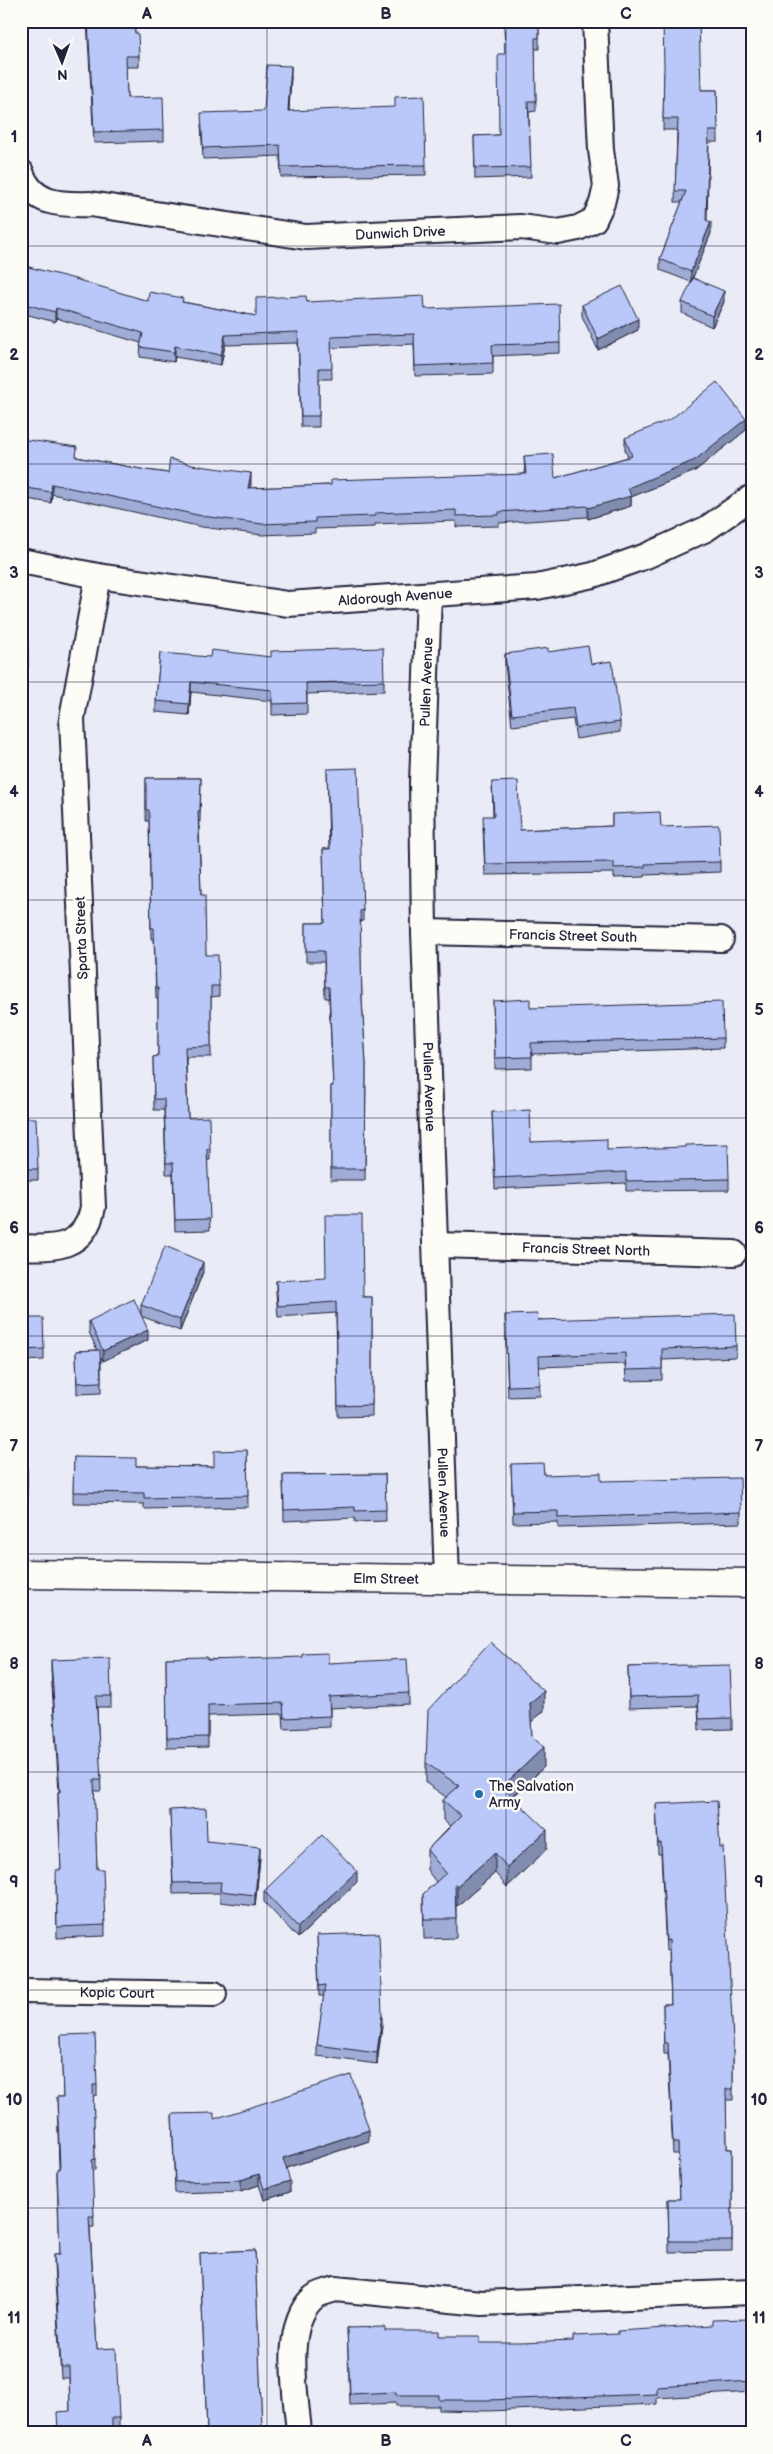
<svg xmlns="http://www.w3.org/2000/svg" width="773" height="2454" font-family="'Balsamiq Sans',sans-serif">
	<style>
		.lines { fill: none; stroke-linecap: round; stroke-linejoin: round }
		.minor-casing { stroke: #22223b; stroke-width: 28 }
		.secondary-casing { stroke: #22223b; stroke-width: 31 }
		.minor { stroke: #fdfcf7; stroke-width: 24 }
		.secondary { stroke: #fdfcf7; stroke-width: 28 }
		.wall { fill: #9facd5; stroke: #22223b }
		.shaded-wall { fill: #828cae; stroke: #22223b }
		.building { fill: #b9c8f8; stroke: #22223b }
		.grid { fill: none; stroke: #22223b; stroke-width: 1; stroke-opacity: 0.55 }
		.poi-dot { fill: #1f6fb2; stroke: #fdfcf7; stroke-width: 2 }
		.labels { text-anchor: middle; stroke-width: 5; stroke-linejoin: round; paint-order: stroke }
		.street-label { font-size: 14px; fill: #22223b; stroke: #fdfcf7 }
		.poi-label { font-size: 14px; fill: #22223b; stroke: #fdfcf7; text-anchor: start }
		.neatline { fill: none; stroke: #22223b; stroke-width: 2 }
		.grid-label { font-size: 16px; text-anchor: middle; font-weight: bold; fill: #22223b }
	</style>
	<rect width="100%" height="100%" fill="#e9ecf7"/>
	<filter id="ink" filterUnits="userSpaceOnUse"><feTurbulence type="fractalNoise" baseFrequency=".02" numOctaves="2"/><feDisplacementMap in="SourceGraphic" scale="10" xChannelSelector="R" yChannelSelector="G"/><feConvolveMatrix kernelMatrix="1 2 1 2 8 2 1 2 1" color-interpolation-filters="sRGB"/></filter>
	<g filter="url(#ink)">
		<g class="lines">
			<defs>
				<g id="minor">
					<path id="s1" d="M21,172C32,205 61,205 90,204L306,237L521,227L558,232L578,228L594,220L602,203L606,186L601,150L595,21"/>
					<path id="s2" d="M21,561L98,576L288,604L537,587L593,575L646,556L706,529L752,497"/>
					<path id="s3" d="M429,595L422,783L424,932L447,1579"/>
					<path id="s4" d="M424,932L721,939"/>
					<path id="s5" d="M436,1245L734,1253"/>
					<path d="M21,1247C56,1249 85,1248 93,1207L72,718L98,576"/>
					<path id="s6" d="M21,1991L214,1994"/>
					<path d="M299,2432C296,2395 282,2326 313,2298C318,2293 328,2292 335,2289L482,2303L752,2292"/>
				</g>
				<g id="secondary">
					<path id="s7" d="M21,1574L752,1583"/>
				</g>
			</defs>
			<use href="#minor" class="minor-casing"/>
			<use href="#secondary" class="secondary-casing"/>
			<use href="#minor" class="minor"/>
			<use href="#secondary" class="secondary"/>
		</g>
		<path class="wall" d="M87,21H134L135,33L139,56V67H126L127,98L164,130V141L94,143Z
			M504,21H539V49H535L536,111L529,112L531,177L475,179L474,136L499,135L505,54Z
			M664,72L701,90H717L718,142H709L707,220L711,233L691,282L660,270V259L682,202H675L677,130H663Z
			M291,76L289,111L426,165V175L281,177L280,156L203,159L201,124L264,111Z
			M21,265L148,301L183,302L256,316L307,302L425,309L560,343V353L493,356V374L415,376L414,344L331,348L332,379H319V427H301L298,343L225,345L221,365L175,357L174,362L140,357L141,343L56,318L55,322L21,313Z
			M682,302H724L712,327L682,313Z
			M582,305L638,330L598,350L582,316Z
			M752,366V386L748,383V372Z
			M746,430L695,471L631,497V506L588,519L587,517L499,523V526L456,527V521L375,524V527L315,529V533L262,535L202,527L52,494L51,503L21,498V439L77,457L146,470L251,484L250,488L331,485L525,474L524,456L555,478L628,457L625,449V438Z
			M21,622L28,658V668L21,669Z
			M548,652L591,664L620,722V732L576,739L573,719L512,726L505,665V654Z
			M160,653L384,681V691L307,694V714L272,715V701L191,692L189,715L156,712V701Z
			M327,769L363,910V921H360L362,1000L366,1064L365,1180H331V1086H333L329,998H325L324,962H306V923H325L323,849H329Z
			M146,778H201L200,822L199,821L201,895L206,955L219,986V996L211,997V1057H186L188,1118L210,1149V1160H207L210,1230L175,1231L173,1174H166L164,1110H154L153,1057L158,1056V999H156L154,939H151L149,821H146Z
			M492,782L520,830L612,826V814L661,827L720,862V872L645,875V877L614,878V873L485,875L483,827L493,816Z
			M493,1001L530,1008L723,1038V1048L532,1054V1068L495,1069Z
			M492,1112L531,1142L607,1150L729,1179V1190L626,1191V1183L495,1189Z
			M21,1118L38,1169V1180H21Z
			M203,1272L180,1331L141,1316L148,1340L103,1361L101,1357V1393L77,1394L76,1351L97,1350L89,1332V1321L141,1316V1305Z
			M276,1281L363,1297H372V1416L338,1417L336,1313L278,1317L276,1292Z
			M505,1315L736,1346V1357L662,1360V1380L626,1381L625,1364L539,1367L540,1396L508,1397Z
			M21,1318L44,1349V1360L21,1361Z
			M247,1450L248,1507L144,1509V1504L73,1503L74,1457L136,1466L214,1467Z
			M21,1458H27V1502H21Z
			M511,1464L544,1475L601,1481L741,1512V1523L558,1528V1522L513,1523Z
			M385,1474L386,1521L355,1522V1518L284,1521L283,1475Z
			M166,1658L328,1663L409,1693V1704L330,1708V1727L284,1729L283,1714L208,1716V1747L167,1748Z
			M51,1660L111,1696V1707H97L101,1791H94L97,1869L105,1925V1936L57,1938L56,1881L61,1870L58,1803V1792H59L51,1671Z
			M686,1666L732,1718V1729L699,1730L698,1706L629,1708L628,1667Z
			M544,1711L531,1722L532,1737L544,1767L513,1797L547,1849L507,1887L495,1873L457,1906L456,1905V1938L424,1939L423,1894L436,1882L427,1870V1850L450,1826L443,1820V1800L446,1797L426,1783V1763Z
			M656,1804L720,1848L733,2041V2100H726L727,2149H732V2251L669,2252L668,2199H680L678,2154H673L668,2054H664L663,2004H671L669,1951H666L661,1854H658Z
			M170,1810L207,1841L260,1858L255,1906L220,1902V1893L173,1894Z
			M357,1882L298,1938L264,1902V1891Z
			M317,1935L382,2026L377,2064L317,2056V2045L324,1996H319Z
			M61,2035L97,2085V2095L93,2096L95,2159V2170H92L94,2227H90L97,2349L119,2418V2429H112L70,2411L69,2378H61L54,2265V2254H60L57,2179V2169L59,2168L57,2097H63Z
			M172,2114L214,2119L369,2141L286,2168L290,2192L264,2200L259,2185L241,2191L175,2193Z
			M255,2250L262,2433H207L200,2253Z
			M347,2328L439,2336L480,2343L752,2381V2392L657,2398V2404L488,2411L439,2410V2406H396V2403L350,2405Z"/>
		<path class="shaded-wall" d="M291,66V76L288,121V111Z
			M711,222V233L691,282V272Z
			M724,291V302L712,327V316Z
			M56,308V318L55,322V312Z
			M638,319V330L598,350V339Z
			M225,335V345L221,365V355Z
			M175,346V357L174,362V352Z
			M746,419V430L695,471L631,497V506L588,519V508L628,488Z
			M251,473V484L248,499V488Z
			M52,484V494L51,503V492Z
			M191,682V692L189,715V704Z
			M203,1262V1272L180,1331V1320Z
			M148,1330V1340L103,1361V1351Z
			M544,1691V1711L530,1723V1703Z
			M544,1747V1767L502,1806V1787Z
			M547,1830V1849L507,1887V1867Z
			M260,1847V1858L255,1906V1895Z
			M495,1853V1873L457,1906V1886Z
			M357,1871V1882L298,1938V1927Z
			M382,2015V2026L377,2064V2053Z
			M369,2130V2141L283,2169V2158Z
			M259,2174V2185L241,2191V2180Z
			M290,2181V2192L264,2200V2189Z"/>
		<path class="building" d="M88,21H134L135,33H138L139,56H126L127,98L163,97L164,130L94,132Z
			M504,21H539V38H535L536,101H528L531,167L475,168L474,136L499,135L498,54H505Z
			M663,21H699L701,90H717L718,131H709L706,220L711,222L691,272L660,259L686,191H675L678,119H663L664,66Z
			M267,65L291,66L288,111L395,107V97L424,96L426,165L281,167L280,145L203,148L201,113L264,111Z
			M21,265L75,279L148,301L149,292L183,298L182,302L256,316V298L306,296L307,302L424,296L425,309L559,304L560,343L492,345L493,363L415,366L414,334L331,337L332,368H319V416H301L298,332L225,335L221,355L175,346L174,352L140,347L143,333L56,308L55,312L21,303Z
			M693,278L724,291L712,316L682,302Z
			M622,286L638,319L598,339L582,305Z
			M752,366V375L748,372Z
			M717,382L746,419L695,460L628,488L631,496L588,508L587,506L499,512V515L456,516V510L375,513V516L315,518V522L262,524L202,516L52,484L51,492L21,487V439L77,447L76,457L146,470L168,473L170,459L192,465L251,473L248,488L331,485V480L526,474L524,456L553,454L555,478L632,456L625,438L671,419Z
			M21,622H27L28,658H21Z
			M588,646L591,664L612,661L620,722L576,728L573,708L512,715L505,654L548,648V652Z
			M383,648L384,681L306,683L307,703L272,704V690L191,682L189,704L156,701L160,653L210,657L211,650L271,657V651Z
			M358,768L363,910L360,911L362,1000L366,1064L365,1169H331V1086H333L329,987H325L324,951H306V923H325L323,849H330L327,769Z
			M146,778H201L200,811H198L201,895H205L206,955H218L219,986H211V1046L185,1047L188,1118L209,1117L210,1149H207L210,1219L175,1220L173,1163H166L164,1099H154L153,1057L158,1056V988H156L154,928H151L149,810H146Z
			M518,781L520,830L612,826V814L660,812L661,827L719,825L720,862L645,864V867L614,868V862L485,864L483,816H494L492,782Z
			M530,999V1008L722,1002L723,1038L531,1043L532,1057L495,1058L493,1001Z
			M530,1110L531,1142L607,1139V1150L685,1147V1145L728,1144L729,1179L626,1181V1172L495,1178L492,1112Z
			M21,1118H36L38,1169H21Z
			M325,1215H362L363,1297H372V1405L338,1406L336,1302L278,1306L276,1281L326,1278Z
			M165,1246L203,1262L180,1320L141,1305Z
			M134,1299L148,1330L103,1351L89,1321Z
			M537,1314L538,1320L735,1314L736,1346L662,1349V1369L626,1370L625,1353L539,1356L540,1385L508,1386L505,1315Z
			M21,1318H43L44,1349L21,1350Z
			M100,1350L101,1382L77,1383L76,1351Z
			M247,1450L248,1496L144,1498V1493L73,1492L74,1457L136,1458V1466L214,1467V1451Z
			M21,1458H27V1491H21Z
			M543,1463L544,1475L601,1473V1481L740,1478L741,1512L558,1518V1511L513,1512L511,1464Z
			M385,1474L386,1510L355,1511V1507L284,1510L283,1475Z
			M490,1642L544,1691L530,1703L532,1737L544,1747L502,1787L547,1830L507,1867L495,1853L457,1886L455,1884L456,1919H424L423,1894L446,1873L427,1850L461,1816L443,1800L459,1786L426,1763L428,1710Z
			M328,1653V1663L407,1659L409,1693L329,1697L330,1716L284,1718L283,1703L208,1705V1737L167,1738L166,1658L207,1657V1660L303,1657V1654Z
			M110,1658L111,1696H96L101,1780H94L97,1869H103L105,1925L57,1927L56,1870H61L58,1792H60L51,1660Z
			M685,1665L686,1666L730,1665L732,1718L699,1719L698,1695L629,1697L628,1667Z
			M717,1801L720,1848L723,1847L733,2041V2089H726L727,2149H732V2241H669L668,2199H680L678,2143H673L668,2043H664L663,2004H671L669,1940L666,1941L661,1843H658L656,1804Z
			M206,1808L207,1841L260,1847L255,1895L220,1891L221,1882L173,1883L170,1810Z
			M322,1835L357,1871L298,1927L264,1891Z
			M379,1933L382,2015L377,2053L317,2045L325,1985L319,1986L317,1935Z
			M95,2034L97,2085H93L95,2159L92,2160L94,2216H89L97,2349L116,2348L119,2418H112V2433H58L57,2412L70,2411L69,2367H61L54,2254H60L57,2169L60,2168L57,2097H63L61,2035Z
			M351,2075L369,2130L283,2158L290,2181L264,2189L259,2174L241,2180L175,2182L172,2114L214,2113V2119Z
			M255,2250L262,2428L207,2430L200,2253Z
			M749,2319L752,2381L657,2387V2394L488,2400H439V2395H396V2392L350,2394L347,2328L385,2327V2331H439V2336H480V2343H520L573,2341V2336L618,2334V2331L712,2325V2320Z"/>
	</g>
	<path class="grid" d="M267,21V2433M506,21V2433M21,246H752M21,464H752M21,682H752M21,900H752M21,1118H752M21,1336H752M21,1554H752M21,1772H752M21,1990H752M21,2208H752"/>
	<circle class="poi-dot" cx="479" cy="1794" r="5"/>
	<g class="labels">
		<g class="street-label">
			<text dy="5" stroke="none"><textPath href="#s1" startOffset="396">Dunwich Drive</textPath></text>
			<text dy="5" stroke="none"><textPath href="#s2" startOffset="378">Aldorough Avenue</textPath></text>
			<text transform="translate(426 682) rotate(-88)" y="5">Pullen Avenue</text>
			<text dy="5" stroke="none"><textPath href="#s4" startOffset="149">Francis Street South</textPath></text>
			<text transform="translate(81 938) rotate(-92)" y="5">Sparta Street</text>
			<text dy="5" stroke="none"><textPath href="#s3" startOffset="492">Pullen Avenue</textPath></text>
			<text dy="5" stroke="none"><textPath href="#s5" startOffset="150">Francis Street North</textPath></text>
			<text dy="5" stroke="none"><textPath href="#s3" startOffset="898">Pullen Avenue</textPath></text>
			<text dy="5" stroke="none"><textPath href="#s7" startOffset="365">Elm Street</textPath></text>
			<text dy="5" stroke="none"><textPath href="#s6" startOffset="96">Kopic Court</textPath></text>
		</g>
		<g class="poi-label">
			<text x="489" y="1791">The Salvation<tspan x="489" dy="16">Army</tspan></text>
		</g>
	</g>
	<rect width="773" height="2454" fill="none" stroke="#fdfcf7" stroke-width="55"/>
	<g transform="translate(62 62) rotate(178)" stroke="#fdfcf7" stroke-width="4" paint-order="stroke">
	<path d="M0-4L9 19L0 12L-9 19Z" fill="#22223b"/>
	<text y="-8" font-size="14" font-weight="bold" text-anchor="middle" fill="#22223b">N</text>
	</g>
	<rect x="28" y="28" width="718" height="2398" class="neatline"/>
	<g class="grid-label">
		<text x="147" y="19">A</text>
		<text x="386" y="19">B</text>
		<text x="626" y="19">C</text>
		<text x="14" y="142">1</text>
		<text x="759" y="142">1</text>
		<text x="14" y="360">2</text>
		<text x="759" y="360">2</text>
		<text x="14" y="578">3</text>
		<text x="759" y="578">3</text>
		<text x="14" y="797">4</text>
		<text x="759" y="797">4</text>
		<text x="14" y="1015">5</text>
		<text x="759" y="1015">5</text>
		<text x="14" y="1233">6</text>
		<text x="759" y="1233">6</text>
		<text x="14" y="1451">7</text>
		<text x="759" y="1451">7</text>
		<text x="14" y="1669">8</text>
		<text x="759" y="1669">8</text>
		<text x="14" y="1887">9</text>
		<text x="759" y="1887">9</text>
		<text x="14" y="2105">10</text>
		<text x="759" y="2105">10</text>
		<text x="14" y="2323">11</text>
		<text x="759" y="2323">11</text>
		<text x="147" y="2446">A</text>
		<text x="386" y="2446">B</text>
		<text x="626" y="2446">C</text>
	</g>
</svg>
